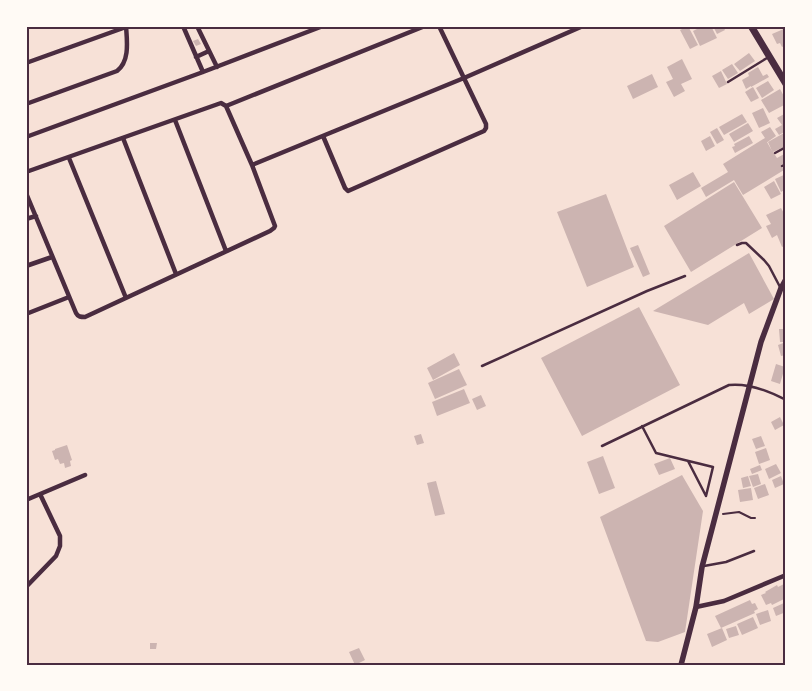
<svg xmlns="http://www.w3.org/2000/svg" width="812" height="691" font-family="'Noto Sans',sans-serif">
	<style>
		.building { fill: #ccb4b1 }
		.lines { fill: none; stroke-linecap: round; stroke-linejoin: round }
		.path { stroke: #4a2c40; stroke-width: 2 }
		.service { stroke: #4a2c40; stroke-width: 2.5 }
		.minor { stroke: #4a2c40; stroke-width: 4.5 }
		.tertiary { stroke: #4a2c40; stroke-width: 5.5 }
		.primary { stroke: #4a2c40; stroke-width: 7 }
		.neatline { fill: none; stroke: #4a2c40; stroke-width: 2 }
	</style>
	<rect width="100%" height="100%" fill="#f7e1d7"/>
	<path class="building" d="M688,26L698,45L690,49L680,30Z
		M696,26H711L717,38L700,46L693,31L697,29Z
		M713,26H723L725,30L717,34Z
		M786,28V50L784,46L782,47L780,43L777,44L772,34Z
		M198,39L201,44L196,46L193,41Z
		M749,53L755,61L740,71L734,64Z
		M682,59L692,79L681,84L685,91L674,97L666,82L673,79L667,67Z
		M732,64L738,73L728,79L722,70Z
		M758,67L763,76L767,74L769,77L751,87V86L746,89L742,80L749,76L748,73Z
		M721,71L727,84L719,88L712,76Z
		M652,74L658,87L633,99L627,86Z
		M768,81L774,90L762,98L756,88Z
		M753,87L759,98L751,102L745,92Z
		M780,89L786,100V104L769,113L761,100Z
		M763,108L770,123L759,128L752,113Z
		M786,113V131L779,135L775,129L782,125L777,118Z
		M742,114L747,122L724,135L719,127Z
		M748,123L753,131L734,142L729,134Z
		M770,127L776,136L766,143L767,142L772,151L768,142L784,133L786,135V146L773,152L777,158L786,153V162L781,165L784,170L743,195L734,180L706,197L701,188L728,172L723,164L765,138L761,132Z
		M717,128L724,140L717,144L710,132Z
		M710,136L715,146L706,151L701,141Z
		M749,136L753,143L735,153L732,147L735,146L734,144Z
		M693,172L701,186L677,200L669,185Z
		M786,174V189L781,192L775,179Z
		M774,181L781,194L771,199L764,187Z
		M734,182L762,228L691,272L664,226Z
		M606,194L634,267L587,287L557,212Z
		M781,208L786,217V245L782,247L777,235L772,238L766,226L771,224L766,215Z
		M638,245L650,274L643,277L630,248Z
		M749,253L774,299L749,314L744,303L708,325L653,311Z
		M639,307L680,385L582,436L541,358Z
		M779,329H786V342H780Z
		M786,342V355L781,356L778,345Z
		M454,353L460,365L433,380L427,368Z
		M776,364L785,367L780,384L771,381Z
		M459,369L467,385L435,399L428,383Z
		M464,389L470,403L437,416L432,402Z
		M481,395L486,406L477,410L472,399Z
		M780,417L784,425L775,430L771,422Z
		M421,434L424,443L417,445L414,436Z
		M761,436L765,446L756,449L752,439Z
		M67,445L72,460L70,461L71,466L65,468L64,463L60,464L58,459L55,460L52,451L55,450V449Z
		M766,448L770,460L759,464L755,452Z
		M603,456L615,488L599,494L587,462Z
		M670,458L675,469L659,475L654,464Z
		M776,464L781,473L769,479L765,469Z
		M760,465L762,470L752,474L750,469Z
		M758,474L761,484L753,487L749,476Z
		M682,475L703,511L685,632L658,642L646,641L600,517Z
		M748,476L751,486L743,488L741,478Z
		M781,476L784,484L775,488L772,480Z
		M436,481L445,514L435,516L427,483Z
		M765,484L769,495L758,499L754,488Z
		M751,488L753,500L740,502L738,490Z
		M786,583V598L772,605L771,603L766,605L761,595L766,593L765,592L777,585L778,587Z
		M750,600L752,604L755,603L758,609L754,611L755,613L721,628L715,616Z
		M784,603L786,607V612L776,616L773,608Z
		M768,610L771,621L760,625L756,614Z
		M753,617L758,628L742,635L737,624Z
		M736,626L739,635L729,638L726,629Z
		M722,628L727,640L712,647L707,634Z
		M150,643H157L156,649H150Z
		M359,648L365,660L355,665L349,652Z"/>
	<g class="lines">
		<path class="path" d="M723,514L739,512L751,518H755"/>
		<path class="service" d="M728,82L767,58
			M775,153L786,147
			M782,166L786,164
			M737,245L742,243H746L764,260L769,266L780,287
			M482,366L647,291L685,276
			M642,426L656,453L713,467L706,496L688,461
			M602,446L729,385C748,383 769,391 786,400
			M704,566L726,562L754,551"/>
		<path class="minor" d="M183,26L203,72
			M197,26L217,67
			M196,57L209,51
			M26,63L126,27
			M26,104L117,71C130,61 127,41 126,26
			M226,106L425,26
			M175,120L226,251
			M323,136L345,188L348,191L484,131L486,128V124L439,26
			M26,137L203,72L323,26
			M123,138L176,274
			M69,158L126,298
			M252,165L464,78L583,26
			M26,172L221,103L226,106L252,165L275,226L274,228L270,231L85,317C81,317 78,317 76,313L26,193
			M26,219L36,216
			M26,266L52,257
			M26,314L69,297
			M26,500L85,475
			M26,587L56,556L60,546V536L40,494
			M696,607L724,601L786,575"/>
		<path class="tertiary" d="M681,665L696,607L702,567L761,342L781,288L786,279"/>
		<path class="primary" d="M751,26L786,84"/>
	</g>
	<rect width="812" height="691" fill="none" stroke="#fffaf5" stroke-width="55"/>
	<rect x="28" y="28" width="756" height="636" class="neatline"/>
</svg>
